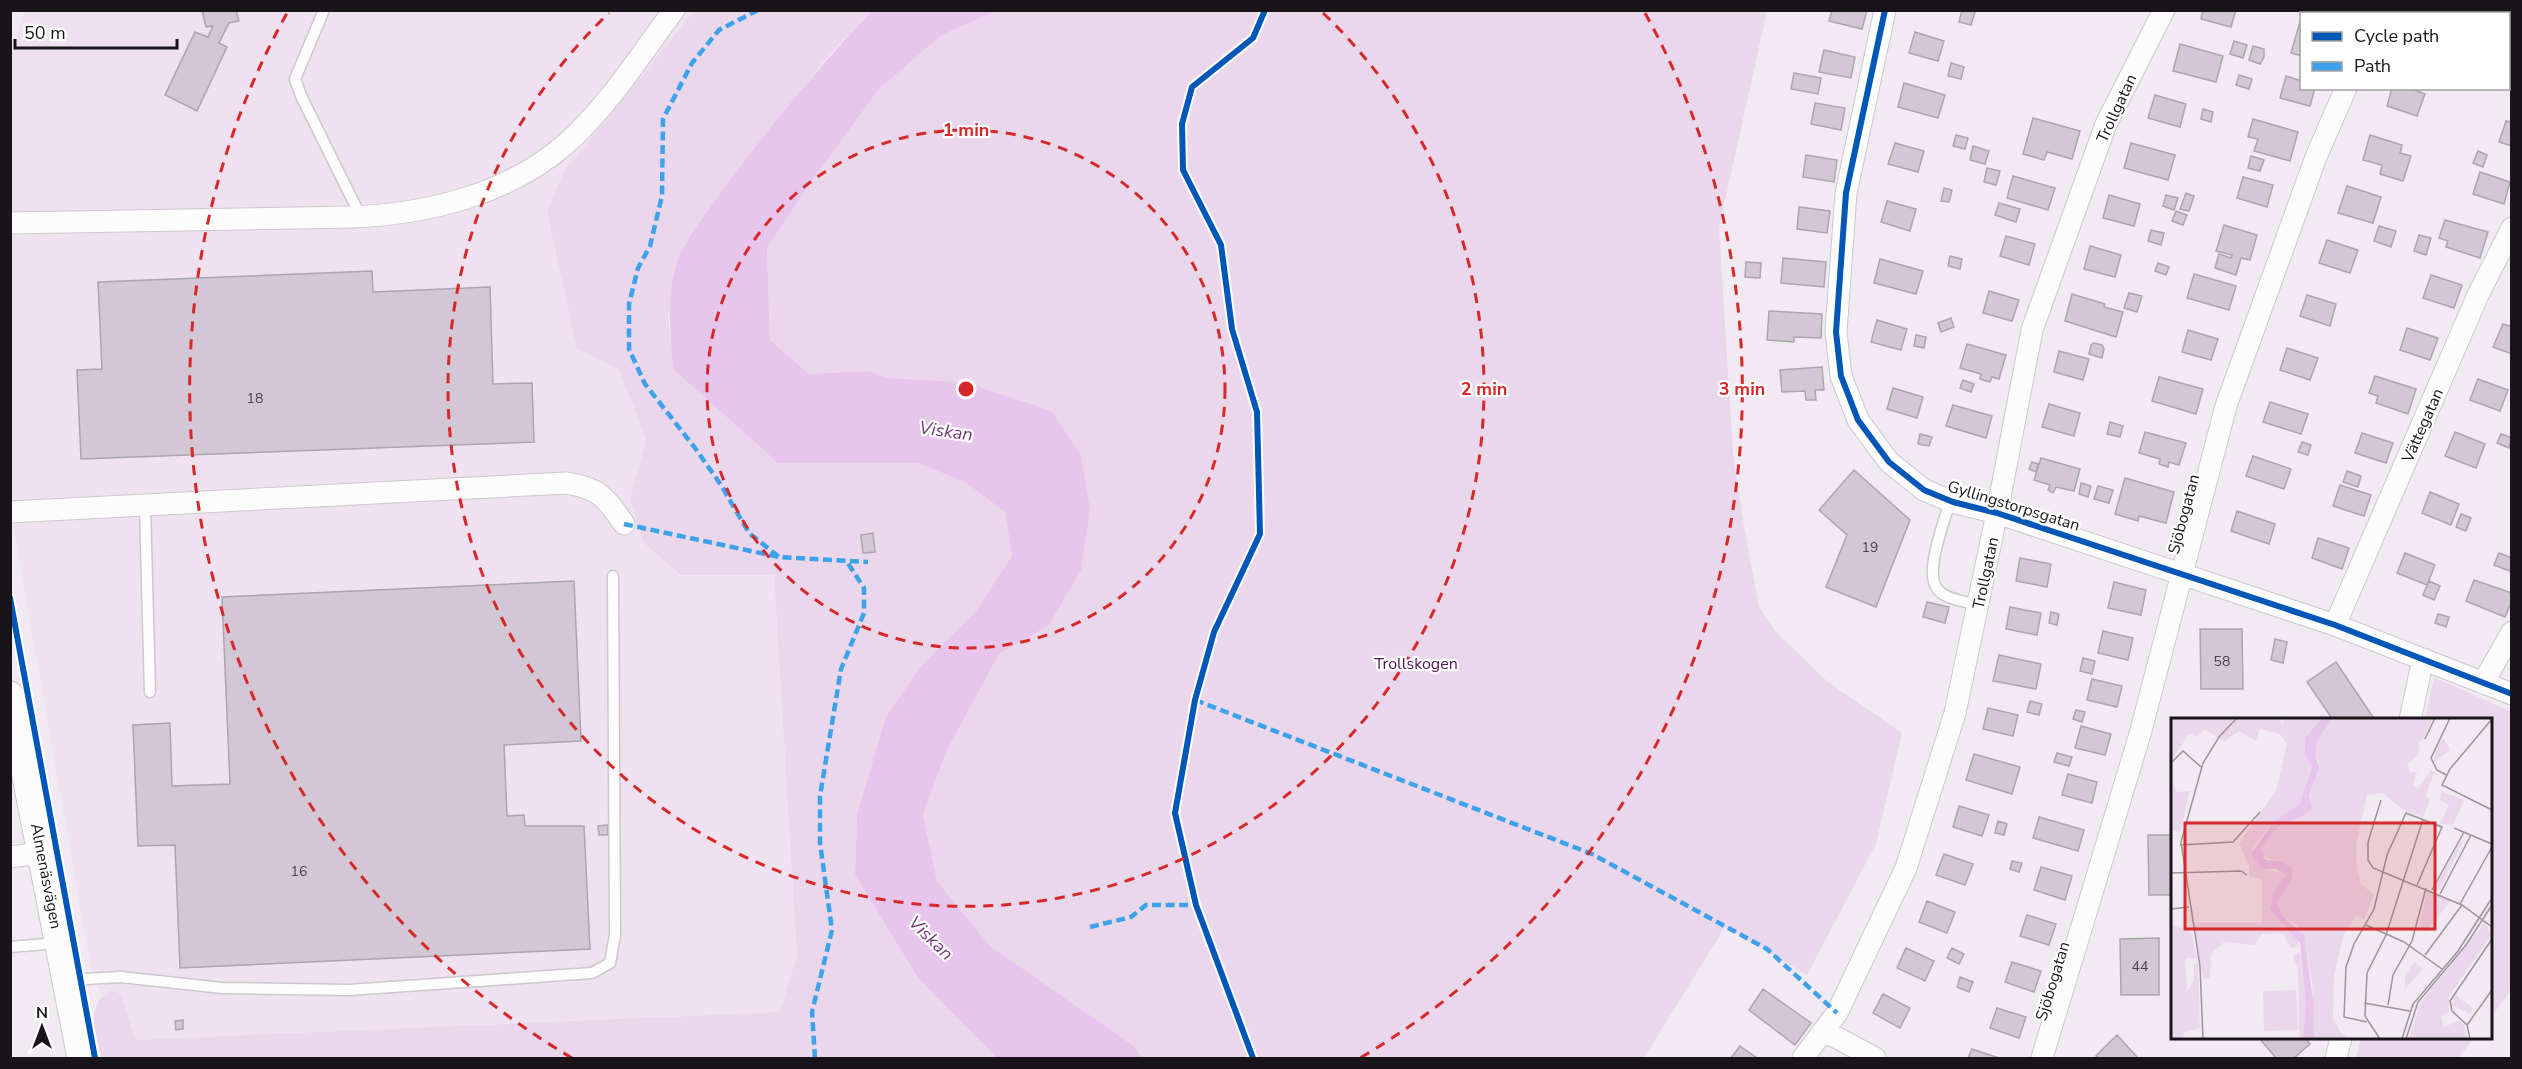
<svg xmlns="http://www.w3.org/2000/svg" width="2522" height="1069" font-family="'Nunito Sans',sans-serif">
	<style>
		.built { fill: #efe1f0 }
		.green { fill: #ead7ec }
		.water { fill: #e8c5ec }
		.building { fill: #d3c7d5; stroke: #aba5ac; stroke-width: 1.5 }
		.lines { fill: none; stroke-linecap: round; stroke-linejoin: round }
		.service-casing { stroke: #cdc7ce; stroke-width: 13 }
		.minor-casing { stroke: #cdc7ce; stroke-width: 23 }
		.tertiary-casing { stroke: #cdc7ce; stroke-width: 29 }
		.service { stroke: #fdfcfd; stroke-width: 10 }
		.minor { stroke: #fdfcfd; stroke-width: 21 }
		.tertiary { stroke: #fdfcfd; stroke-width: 27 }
		.quiet { stroke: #3da2ea; stroke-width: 4.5; stroke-dasharray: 9 4.5; stroke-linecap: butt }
		.cycleway-casing { stroke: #fff; stroke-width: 10 }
		.cycleway { stroke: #0057b8; stroke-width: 6 }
		.ring { fill: none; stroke: #d62828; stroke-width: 3; stroke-dasharray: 10 8 }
		.labels { text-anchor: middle; stroke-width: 4.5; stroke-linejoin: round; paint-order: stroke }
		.number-label { font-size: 14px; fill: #484148 }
		.street-label { font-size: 16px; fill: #191419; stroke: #fff }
		.park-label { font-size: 16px; fill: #4b1452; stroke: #fff }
		.water-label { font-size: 18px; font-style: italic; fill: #6f3876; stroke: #fff }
		.inset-road { fill: none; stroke: #9b949b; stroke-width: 1.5 }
		.view { fill: #d62828; fill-opacity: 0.15; stroke: #d62828; stroke-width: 3 }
		.inset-edge { fill: none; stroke: #191419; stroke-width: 3 }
		.centre { fill: #d62828; stroke: #fff; stroke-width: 3 }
		.ring-label { font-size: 18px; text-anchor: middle; font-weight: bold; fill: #d62828; stroke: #fff; stroke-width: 4.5; stroke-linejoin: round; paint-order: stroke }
	</style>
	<rect width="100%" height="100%" fill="#f1eaf2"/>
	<path class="built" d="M24,11H694L563,173L577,349L619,369L646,441L630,499L681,575L774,574L797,957L779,1012L134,1040L121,994L111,990L101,996L89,957L11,514L10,60Z"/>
	<path class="green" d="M694,11H872L830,54L754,149L707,212L668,316L673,369L778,463H917L965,482L1005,512L1012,556L976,611L922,665L857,815L855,875L918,978L997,1058H101C96,1033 84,1006 111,990L121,994L135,1040L779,1012L797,957L774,575H681L644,543L630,499L646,440L619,369L577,349L547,212L563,173Z
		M996,11H1767L1719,228L1733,454L1745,532L1759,607L1775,631L1828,682L1902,733L1876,844L1807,975L1725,927L1644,1058H1143L1134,1046L990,946L937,881L923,814L946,752L999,654L1048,626L1052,412L963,382L889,378L868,371L809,374L770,340L767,248L813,179L879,89L942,35Z
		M2434,677L2511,712V990L2491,1017L2490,720L2425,719Z
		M2361,1038H2474L2458,1058H2356Z"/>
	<path class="water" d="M872,11H996L942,35L879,89L813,179L767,248L770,340L809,374L868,371L889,378L963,382L1040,407L1052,412L1081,456L1090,509L1081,570L1048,626L999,654L946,752L923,814L937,881L990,946L1134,1046L1143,1058H997L918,978L855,875L857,815L886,717L922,665L976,611L1012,556L1005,512L965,482L917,463H778L673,369C670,333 666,295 678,260C686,238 714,203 728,183C773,123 820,65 872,11Z"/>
	<path class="building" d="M202,10H236L239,21L229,23L219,43L227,47L197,111L165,95L195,32L208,37L213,26L206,27Z
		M1832,10H1867L1862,29L1829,21Z
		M1962,10L1975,12L1971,25L1959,22Z
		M2203,10H2236L2231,27L2201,19Z
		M2300,22L2302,23V56L2291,53Z
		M1915,32L1944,41L1938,61L1909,53Z
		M2234,41L2247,45L2243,58L2230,54Z
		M2180,44L2223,56L2216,82L2173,71Z
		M2253,46L2264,49V57L2260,64L2249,60Z
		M1824,50L1855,57L1851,78L1819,72Z
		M1951,63L1964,67L1961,79L1948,76Z
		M1794,73L1821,78L1818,94L1791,89Z
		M2239,75L2252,79L2249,89L2236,85Z
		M2286,76L2302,81V88H2315L2310,106L2280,98Z
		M1904,83L1945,95L1938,118L1898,107Z
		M2392,88H2409L2425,94L2417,116L2387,106Z
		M2155,95L2186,104L2180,127L2148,118Z
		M1815,103L1845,108L1841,130L1811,124Z
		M2203,109L2213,112L2211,122L2201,119Z
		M2033,118L2080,131L2072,159L2047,152L2044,160L2023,154Z
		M2253,119L2298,132L2290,161L2254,151L2258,139L2248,137Z
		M2506,121L2512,122V146L2499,142Z
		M1956,135L1968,138L1965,149L1953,146Z
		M2370,135L2402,145L2400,153L2411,156L2403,181L2380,174L2382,165L2363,160Z
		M1895,143L1924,151L1918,172L1888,164Z
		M2131,143L2175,155L2168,180L2124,168Z
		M1973,146L1989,151L1985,164L1970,160Z
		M2478,151L2487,155L2483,167L2473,163Z
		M1806,155L1837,160L1834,182L1803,177Z
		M2251,156L2264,160L2260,171L2248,168Z
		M1987,168L2000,171L1996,185L1984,182Z
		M2480,172L2510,182L2504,204L2473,194Z
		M2013,176L2055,188L2048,210L2007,198Z
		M2243,177L2273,185L2267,207L2237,198Z
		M2347,186L2381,197L2373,223L2338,213Z
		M1944,188L1952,190L1949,202L1941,201Z
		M2186,193L2194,196L2189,211L2180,209Z
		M2109,195L2140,204L2134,226L2103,218Z
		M2166,195L2178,198L2174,210L2163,206Z
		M1887,201L1916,209L1910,231L1881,222Z
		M1999,203L2020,209L2016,222L1995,215Z
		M1799,207L1830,211L1827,233L1797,229Z
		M2176,211L2187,215L2183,225L2172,221Z
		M2445,220L2488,232L2480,258L2446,247L2448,241L2439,238Z
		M2224,225L2257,235L2250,260L2241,258L2236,275L2215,268L2219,254L2231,258L2232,255L2216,251Z
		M2379,226L2396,231L2391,247L2374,241Z
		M2151,230L2164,233L2161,245L2148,241Z
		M2419,235L2431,238L2426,255L2414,251Z
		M2006,236L2035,244L2029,265L2000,256Z
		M2327,240L2358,250L2350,273L2319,263Z
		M2090,246L2121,255L2115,277L2084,269Z
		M1950,256L1962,259L1960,269L1948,266Z
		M1783,258L1826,262L1824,287L1781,283Z
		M1880,259L1923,271L1916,294L1874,283Z
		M1746,262L1761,263L1760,278L1745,277Z
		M2158,263L2169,267L2166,275L2155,271Z
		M372,271L373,292L490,287L493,384L532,383L534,442L81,459L77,370L102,369L98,282Z
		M2194,274L2236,286L2229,310L2187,298Z
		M2431,275L2462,285L2454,308L2423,298Z
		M1989,291L2019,300L2012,321L1983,313Z
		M2129,293L2142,296L2137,312L2124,308Z
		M2072,294L2105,304L2104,307L2123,312L2116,337L2065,321Z
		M2307,295L2336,304L2330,326L2300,316Z
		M1769,311L1822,314L1821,338L1794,337V342L1767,340Z
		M1951,318L1954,327L1941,332L1938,323Z
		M1877,320L1907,329L1901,350L1871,342Z
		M2503,324L2512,327V354L2493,347Z
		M2407,328L2438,338L2430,360L2400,350Z
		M2188,330L2218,339L2211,360L2182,352Z
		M1916,335L1926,337L1924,348L1914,346Z
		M2094,343L2102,345L2104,349L2102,358L2089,354L2091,345Z
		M1967,344L2006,355L1999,379L1992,377L1990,382L1980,379L1981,374L1960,368Z
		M2287,348L2318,358L2310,380L2280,370Z
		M2059,351L2089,359L2083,380L2054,372Z
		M1822,367L1824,390H1815L1816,400H1806L1805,391L1782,392L1780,370Z
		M2375,376L2416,389L2408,414L2376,403L2378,396L2369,393Z
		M2159,377L2203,389L2196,414L2152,401Z
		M2478,379L2508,390L2500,411L2470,400Z
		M1963,380L1974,384L1971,392L1960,388Z
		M1893,388L1923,397L1917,418L1887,409Z
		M2270,402L2308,414L2301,434L2263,422Z
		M2049,404L2080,413L2074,436L2042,427Z
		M1953,405L1992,416L1986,438L1946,426Z
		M2110,422L2123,426L2120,437L2107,434Z
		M2145,432L2186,443L2179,465L2169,462L2168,467L2159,464L2160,459L2139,453Z
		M2455,432L2485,444L2476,468L2445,456Z
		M2362,433L2393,443L2386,463L2355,453Z
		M1920,434L1932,437L1929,446L1918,444Z
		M2501,434L2512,438L2509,448L2497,443Z
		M2302,442L2311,445L2308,455L2298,452Z
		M2253,456L2291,469L2284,489L2246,476Z
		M2041,458L2080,469L2074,491L2056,487L2053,493L2048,490L2050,485L2034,480Z
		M2032,462L2038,464L2036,472L2029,469Z
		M1854,470L1910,520L1876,607L1826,587L1847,535L1819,510Z
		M2347,471L2361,476L2358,487L2343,482Z
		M2125,478L2174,492L2166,523L2139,516L2138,521L2115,514Z
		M2081,483L2091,486L2088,497L2079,494Z
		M2340,485L2371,495L2364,516L2333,506Z
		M2098,486L2113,490L2109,503L2094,499Z
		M2430,492L2459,504L2451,525L2422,513Z
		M2237,511L2275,524L2269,544L2231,531Z
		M2461,514L2471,518L2466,531L2456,527Z
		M873,533L875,552L863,553L861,535Z
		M2318,538L2349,548L2342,569L2312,558Z
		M2405,553L2435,565L2427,585L2397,573Z
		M2499,553L2512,558V572L2494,565Z
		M2020,558L2051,564L2047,587L2016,581Z
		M2474,580L2512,593V601L2505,617L2466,601Z
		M574,581L581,741L504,745L507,816L524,815L525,826H584L590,949L180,968L175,845L138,846L133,725L170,723L172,786L230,784L222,597Z
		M2429,581L2440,586L2434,600L2423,595Z
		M2114,582L2146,590L2141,615L2108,608Z
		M1927,602L1949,607L1945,623L1923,617Z
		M2010,607L2041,613L2037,635L2006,629Z
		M2051,612L2059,614L2057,625L2049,623Z
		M2438,614L2449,617L2446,627L2435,623Z
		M2200,629H2242L2243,689H2201Z
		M2103,631L2133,638L2128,660L2098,653Z
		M2275,639L2287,642L2283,663L2271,660Z
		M1999,655L2041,664L2036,689L1993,681Z
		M2083,658L2095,661L2092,674L2080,671Z
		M2336,662L2375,720H2333L2307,682Z
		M2092,679L2122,686L2117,707L2087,700Z
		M2030,701L2042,704L2039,715L2027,712Z
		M1988,708L2018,715L2013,736L1983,729Z
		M2076,710L2085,712L2082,722L2073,719Z
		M2081,726L2111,734L2105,755L2075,748Z
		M2057,753L2072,757L2069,766L2054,762Z
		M1974,754L2020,767L2012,794L1966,780Z
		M2068,774L2097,782L2092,803L2062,795Z
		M1959,806L1989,815L1982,836L1953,827Z
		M2039,817L2084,830L2078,851L2033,838Z
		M1998,821L2007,824L2004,835L1995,833Z
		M608,825V835H599L598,826Z
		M2148,835H2172V895H2149Z
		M1944,854L1973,864L1965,885L1936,875Z
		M2012,861L2022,863L2019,872L2010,869Z
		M2041,867L2072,876L2065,900L2034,890Z
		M1927,901L1955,912L1947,933L1919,922Z
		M2027,915L2056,924L2049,945L2020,936Z
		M2159,938V995H2121L2120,939Z
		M1906,948L1934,961L1925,981L1897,968Z
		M1952,948L1964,954L1959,964L1947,958Z
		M2012,962L2041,971L2034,992L2005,982Z
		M1960,977L1973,982L1969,992L1957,987Z
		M1763,989L1811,1023L1795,1045L1749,1010Z
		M1883,994L1910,1008L1900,1028L1873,1013Z
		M1997,1008L2026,1017L2019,1038L1990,1028Z
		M183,1020V1029L176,1030L175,1021Z
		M2117,1035L2138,1058H2099L2096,1056Z
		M2259,1038H2305L2310,1044L2294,1058H2276Z
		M1740,1046L1757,1058H1731Z
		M1972,1049L1999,1058H1968Z"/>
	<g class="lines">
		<defs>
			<path id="service" d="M324,10L295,79L301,96L361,217
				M1950,501C1945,521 1922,575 1939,591C1948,600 1965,601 1978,605
				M145,506L150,692
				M10,947L58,943
				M67,980L121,977L222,988L349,990L592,973L610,963L615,935L613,576"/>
			<path id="minor" d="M1885,10L1846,193L1836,332L1841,376L1858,420L1889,462L1924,490L1953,502L1997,513L2335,625L2512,694
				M2378,14L2380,10
				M10,223L352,217C428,214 510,194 568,142C609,105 641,54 674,10
				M10,512L566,483C600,488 606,498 624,524
				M2335,625L2478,295L2512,228
				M2483,683L2512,632
				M2410,720L2423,659
				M10,857L42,853
				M1824,1031L1875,1058
				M1803,1058L1837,1013L1906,868L1955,713L1997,513L2032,330L2106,124L2164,10
				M2042,1058L2140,734L2226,406L2316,157L2346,88
				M2336,1058L2341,1038"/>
			<path id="tertiary" d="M10,695L81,1058"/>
		</defs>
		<use href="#service" class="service-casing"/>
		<use href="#minor" class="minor-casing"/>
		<use href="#tertiary" class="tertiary-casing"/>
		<use href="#service" class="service"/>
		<use href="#minor" class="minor"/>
		<use href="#tertiary" class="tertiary"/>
		<path class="quiet" d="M758,10L719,30L692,63L663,119L662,196L650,246L638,268L629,304V349L645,384L695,448L721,485L749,533L779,557
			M10,12L11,10
			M624,524L779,557L868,562
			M1195,700L1592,854L1767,949L1837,1013
			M1090,927L1131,917L1146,905H1196
			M815,1058L812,1012L832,930L820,843V796L841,669L864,613V588L847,562"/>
		<defs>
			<path id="cycleway" d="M1885,10L1846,193L1836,332L1841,376L1858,420L1889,462L1924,490L1953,502L1997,513L2335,625L2512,694
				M10,598L95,1058
				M1253,1058L1196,905L1175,813L1195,700L1214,632L1260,534L1257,412L1232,329L1221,245L1183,170L1182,124L1192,87L1253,38L1265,10"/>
		</defs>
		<use href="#cycleway" class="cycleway-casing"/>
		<use href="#cycleway" class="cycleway"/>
	</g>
	<g class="ring">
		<circle cx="966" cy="389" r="259"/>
		<path d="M1323 13A518 518 0 1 1 609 13"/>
		<path d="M572 1058A776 776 0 0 1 287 13M1645 13A776 776 0 0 1 1360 1058"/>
	</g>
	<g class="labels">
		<g class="number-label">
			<text x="255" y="403">18</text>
			<text x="1870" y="552">19</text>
			<text x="2222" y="666">58</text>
			<text x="299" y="876">16</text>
			<text x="2140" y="971">44</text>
		</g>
		<g class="street-label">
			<text transform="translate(2116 108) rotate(-65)" y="6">Trollgatan</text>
			<text transform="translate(2422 425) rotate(-66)" y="6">Vättegatan</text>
			<text transform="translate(2014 505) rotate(17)" y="6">Gyllingstorpsgatan</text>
			<text transform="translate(2183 514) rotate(-75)" y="6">Sjöbogatan</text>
			<text transform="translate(1985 573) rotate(-78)" y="6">Trollgatan</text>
			<text transform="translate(47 876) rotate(79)" y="6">Almenäsvägen</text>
			<text transform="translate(2052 981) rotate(-73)" y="6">Sjöbogatan</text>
		</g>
		<g class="park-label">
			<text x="1416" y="669">Trollskogen</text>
		</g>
		<g class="water-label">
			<text transform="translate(946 431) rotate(8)" y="6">Viskan</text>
			<text transform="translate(931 938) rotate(44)" y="6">Viskan</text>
		</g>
	</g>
	<g transform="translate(2171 718)">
		<rect width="321" height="321" fill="#f1eaf2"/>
		<path d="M0,0H108L111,8L114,0H151L133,26L141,49L128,87L103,103L81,130L91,151L114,155L99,185L125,218L128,229L119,230L112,215L91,216L83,227L53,224L40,236L39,261L32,260L23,205H91V162L78,158V148L68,126L105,72L116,26L109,16L89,11L85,23L68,13L53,24L34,11L26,19L18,16L0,43ZM162,0H262L253,21L247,24L248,36L236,47L239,54H245L258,40L245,55L242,67L247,71L260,52L267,57L263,56L258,67L255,79L259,82L252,99L234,93L211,75L196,77L185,127L186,150L189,165L203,177L193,201L185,197L172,219L163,258L162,300L169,314L179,321H143L141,263L135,229L127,208L112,198L106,185L121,161L102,142L91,138L90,129L101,113L138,82L148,44L144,38L148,15ZM272,18L279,32L263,44L264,33ZM0,59L5,74L19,73L9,114L0,112ZM270,73L293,82L282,107L269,106L278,87L269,82ZM293,122L268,173L263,171L289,124ZM256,172L280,182L255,214L248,210ZM314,204L320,218L278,278V293L270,299L273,309L289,302L294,309L296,321H238L249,285ZM1,207L20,214L26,240H14L16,274L23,262V246L27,245L29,310L14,314L11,321H0ZM129,233L135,286L132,321H129L128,309L127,250L122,239ZM243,244L252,251L234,271V257ZM125,272L127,312L93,313L92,273ZM284,277L301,289L300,296L281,287Z" fill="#ead7ec"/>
		<path d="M151,0H162L147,20L144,38L148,49L138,78L141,90L132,98L108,108L90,129L94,142L110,143L121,150V161L106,185L112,198L133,217L143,289V321H132L135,286L129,225L99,191L102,176L114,156L105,151H91L80,136L103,103L128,87L141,49L134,37V20Z" fill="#e8c5ec"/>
		<path class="inset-road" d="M321,1L279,51L271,67L321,92M254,21L264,0M0,45L12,33L30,49M275,57L266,52L260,40L279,0M210,82L197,124V142L202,150L291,187L321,209M283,110L321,126M9,127L62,124L89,94M0,155L70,153L76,157M261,172L293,114M269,176L300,117M289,186L321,129M0,191L18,189M195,207L233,224L271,251M254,237L291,187M193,285L239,293M217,287L222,257L241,223L255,170M196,304L173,299L175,249L183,226L203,191L216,137L235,95L271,109L246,167M296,307L321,272M32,321L29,248L10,124L32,45L48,19L66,0M209,321L194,298L196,255L215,217L252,101M231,321L242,286L287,233L321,180M235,321L247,284L295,227L321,187M299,321L296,307L281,293L279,283L321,221"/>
		<path class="view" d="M14,105H264V211H14Z"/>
		<rect width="321" height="321" class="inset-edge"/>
	</g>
	<circle cx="966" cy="389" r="9" class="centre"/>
	<g class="ring-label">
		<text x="966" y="136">1 min</text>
		<text x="1484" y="395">2 min</text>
		<text x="1742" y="395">3 min</text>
	</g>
	<rect width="2522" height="1069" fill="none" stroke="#191419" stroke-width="24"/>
	<rect x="2300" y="12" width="210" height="78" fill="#ffffff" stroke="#a3a1a3" stroke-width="1.5"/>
	<rect x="2312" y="32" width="30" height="9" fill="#0057b8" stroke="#a3a1a3" stroke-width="1.5"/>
	<text x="2354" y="42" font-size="18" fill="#191419">Cycle path</text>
	<rect x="2312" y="62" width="30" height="9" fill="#3da2ea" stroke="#a3a1a3" stroke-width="1.5"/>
	<text x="2354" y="72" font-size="18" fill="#191419">Path</text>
	<g transform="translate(42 1027)" stroke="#ffffff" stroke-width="4.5" paint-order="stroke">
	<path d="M0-4.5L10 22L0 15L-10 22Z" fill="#191419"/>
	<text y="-9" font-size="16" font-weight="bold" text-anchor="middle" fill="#191419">N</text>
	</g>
	<path d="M15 39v9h162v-9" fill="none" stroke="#191419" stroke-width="3"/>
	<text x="24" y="39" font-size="18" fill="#191419" stroke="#ffffff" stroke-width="4.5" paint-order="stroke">50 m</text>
</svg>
